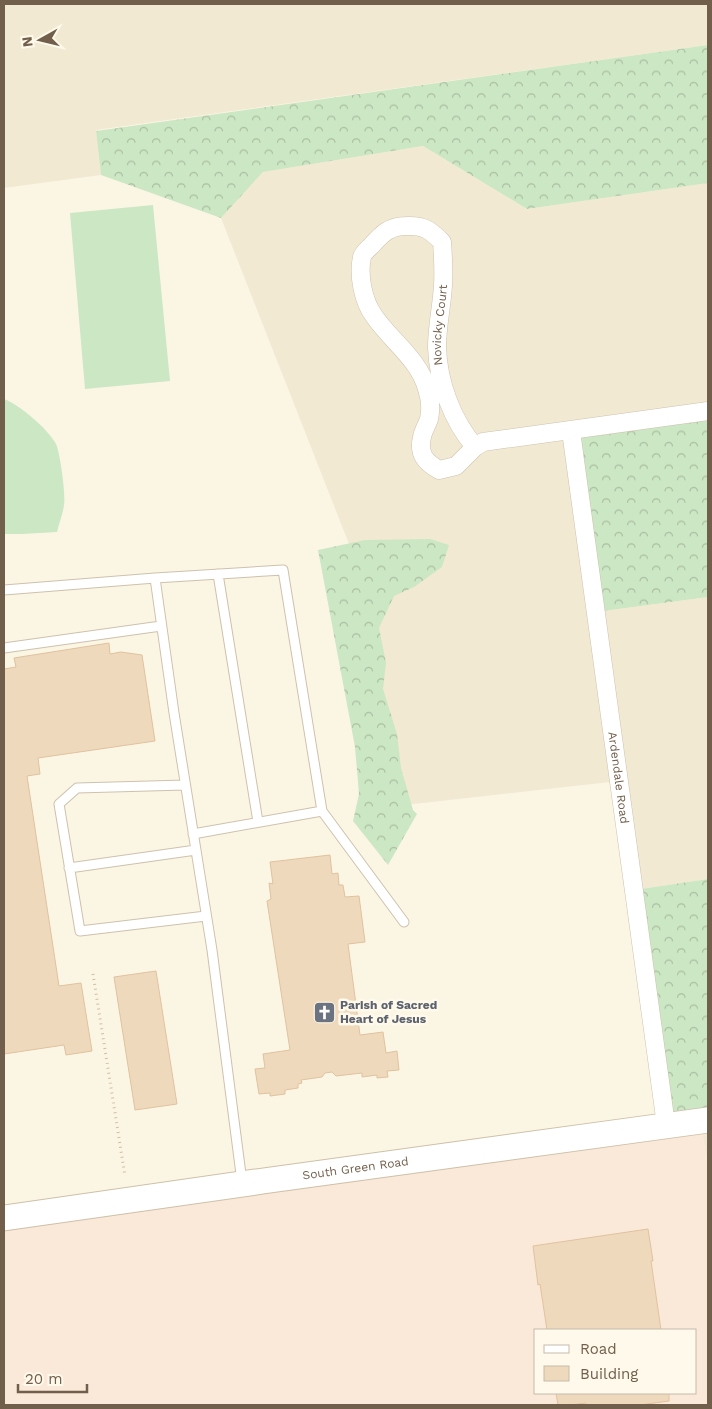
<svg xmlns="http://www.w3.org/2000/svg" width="712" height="1409" font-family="'Work Sans',sans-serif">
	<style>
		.residential { fill: #f2e9d3 }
		.commercial { fill: #fae8d9; fill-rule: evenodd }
		.grass { fill: #cce7c4 }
		.forest { fill: url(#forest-crowns) }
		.building { fill: #efd9bd; stroke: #e0c29f }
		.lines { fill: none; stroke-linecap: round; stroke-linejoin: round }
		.lane-casing { stroke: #cec1ae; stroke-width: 11 }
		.street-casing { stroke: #cec1ae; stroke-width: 19 }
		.secondary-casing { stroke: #cec0a9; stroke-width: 27 }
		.path { stroke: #d3bda1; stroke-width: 3; stroke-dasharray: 1 4; stroke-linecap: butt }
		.lane { stroke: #fff; stroke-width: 9 }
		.street { stroke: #fff; stroke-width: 18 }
		.secondary { stroke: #fff; stroke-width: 25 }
		.labels { text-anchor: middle; stroke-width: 5; stroke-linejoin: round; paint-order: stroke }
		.street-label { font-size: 12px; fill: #725f4b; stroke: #fef9ea }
		.worship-label { font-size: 12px; font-weight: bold; fill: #5b616d; stroke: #fef9ea; text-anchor: start }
	</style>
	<defs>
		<pattern id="forest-crowns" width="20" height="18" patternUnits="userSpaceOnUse" patternTransform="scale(1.25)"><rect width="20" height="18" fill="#cce7c4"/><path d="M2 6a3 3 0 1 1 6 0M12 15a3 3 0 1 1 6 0" fill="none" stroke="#aabea1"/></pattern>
	</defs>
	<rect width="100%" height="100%" fill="#fbf6e4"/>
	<path class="residential" d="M4,4H708V45L96,130L101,175L4,188Z
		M423,146L527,209L708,183V411L596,612L708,597V879L634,890L619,781L387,807L349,544L221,218L263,172Z
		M708,1120V1166L700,1121Z"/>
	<path class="commercial" d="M700,1121L708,1166V1405H4V1218ZM536,1330H696V1393H536Z"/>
	<path class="grass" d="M153,205L170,381L85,389L70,213Z
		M4,399C20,405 48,429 56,444C60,452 66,496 64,505C63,514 59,523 57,532L22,534H4Z"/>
	<path class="forest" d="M708,45V183L527,209L423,146L263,172L221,218L101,175L96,131Z
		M708,411V597L596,612L571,431Z
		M430,539L449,545L442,567L414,587L394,596L379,628L386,663L383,689L397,734L401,768L413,810L417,814L388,865L353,821L359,794L355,747L318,550L365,540Z
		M708,879V1120L666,1125L634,890Z"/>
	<path class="building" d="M109,643L110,654L121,652L142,655L155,741L38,758L40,774L27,776L59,986L81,983L92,1051L66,1055L64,1045L4,1054V669L16,667L14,658Z
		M330,855L332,874L338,873L339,885H343L345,897L359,896L365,942L348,944L360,1035L383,1032L386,1053L397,1051L399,1070L387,1071L388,1077L377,1078V1075L362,1077V1073L336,1076L332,1072L325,1073L322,1077L301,1080L302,1083L298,1084V1088L285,1090V1094L270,1096V1093L259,1094L255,1069L265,1068L263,1054L290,1050L267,901L271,899L269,883L273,884L270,862Z
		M156,971L177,1104L135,1110L114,977Z
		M648,1229L653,1261H651L661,1330H547L540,1284L538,1285L533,1246Z
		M556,1393H669V1401L640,1405H586V1403L570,1405H558Z"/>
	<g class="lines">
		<defs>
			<path id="lane" d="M218,574L258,822
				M4,590L155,578
				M4,648L161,626
				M185,785L77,788L59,804L80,931L206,916
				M322,811L404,922
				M193,834L322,811L283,570L155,578L174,713L212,950L242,1182
				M69,868L196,850"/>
			<g id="street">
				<path id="s1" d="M571,431L666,1125"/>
				<path id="s2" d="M475,447C452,420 438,382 437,347C437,326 442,305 443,285C444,271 443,256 442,242C430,230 424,225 406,226C389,226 382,234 371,246C368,249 363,253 362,257C358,275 363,301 374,316C391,341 419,359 427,389C430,398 431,410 429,419C427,425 423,431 422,437C418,454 425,462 439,470L456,466L475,447L483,442L708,411"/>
			</g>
			<g id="secondary">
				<path id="s3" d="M4,1218L263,1181L708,1120"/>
			</g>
		</defs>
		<use href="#lane" class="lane-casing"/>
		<use href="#street" class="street-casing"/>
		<use href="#secondary" class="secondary-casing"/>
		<path class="path" d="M93,974L125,1176"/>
		<use href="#lane" class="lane"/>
		<use href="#street" class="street"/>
		<use href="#secondary" class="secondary"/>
	</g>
	<defs>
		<symbol id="church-square" viewBox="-11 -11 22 22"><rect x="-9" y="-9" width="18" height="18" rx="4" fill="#6b7280" stroke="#fef9ea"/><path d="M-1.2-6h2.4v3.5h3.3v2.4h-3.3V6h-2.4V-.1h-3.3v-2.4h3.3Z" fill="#fff"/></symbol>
	</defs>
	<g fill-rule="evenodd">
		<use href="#church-square" x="312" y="1000" width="25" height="25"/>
	</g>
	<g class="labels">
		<g class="street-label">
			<text dy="4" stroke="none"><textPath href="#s2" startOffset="131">Novicky Court</textPath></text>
			<text dy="4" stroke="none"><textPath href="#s1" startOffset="350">Ardendale Road</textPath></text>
			<text dy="4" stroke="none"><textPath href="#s3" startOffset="355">South Green Road</textPath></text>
		</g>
		<g class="worship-label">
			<text x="340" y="1009">Parish of Sacred<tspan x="340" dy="14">Heart of Jesus</tspan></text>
		</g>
	</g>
	<rect width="712" height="1409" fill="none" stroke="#725f4b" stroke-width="10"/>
	<rect x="534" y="1329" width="162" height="65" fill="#fef9ea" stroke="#c6bbaa"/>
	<rect x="544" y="1345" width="25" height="8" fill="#ffffff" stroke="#c6bbaa"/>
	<text x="580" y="1354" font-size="15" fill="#725f4b">Road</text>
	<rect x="544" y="1366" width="25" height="15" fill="#efd9bd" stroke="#c6bbaa"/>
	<text x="580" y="1379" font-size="15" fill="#725f4b">Building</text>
	<g transform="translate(40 40) rotate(262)" stroke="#fef9ea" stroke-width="4" paint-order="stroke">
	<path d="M0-4L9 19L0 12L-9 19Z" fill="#725f4b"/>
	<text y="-8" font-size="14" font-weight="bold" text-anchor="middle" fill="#725f4b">N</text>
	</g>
	<path d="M18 1384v8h69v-8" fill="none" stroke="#725f4b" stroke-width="2.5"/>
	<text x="25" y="1384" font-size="15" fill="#725f4b" stroke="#fef9ea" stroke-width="4" paint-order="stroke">20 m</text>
</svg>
